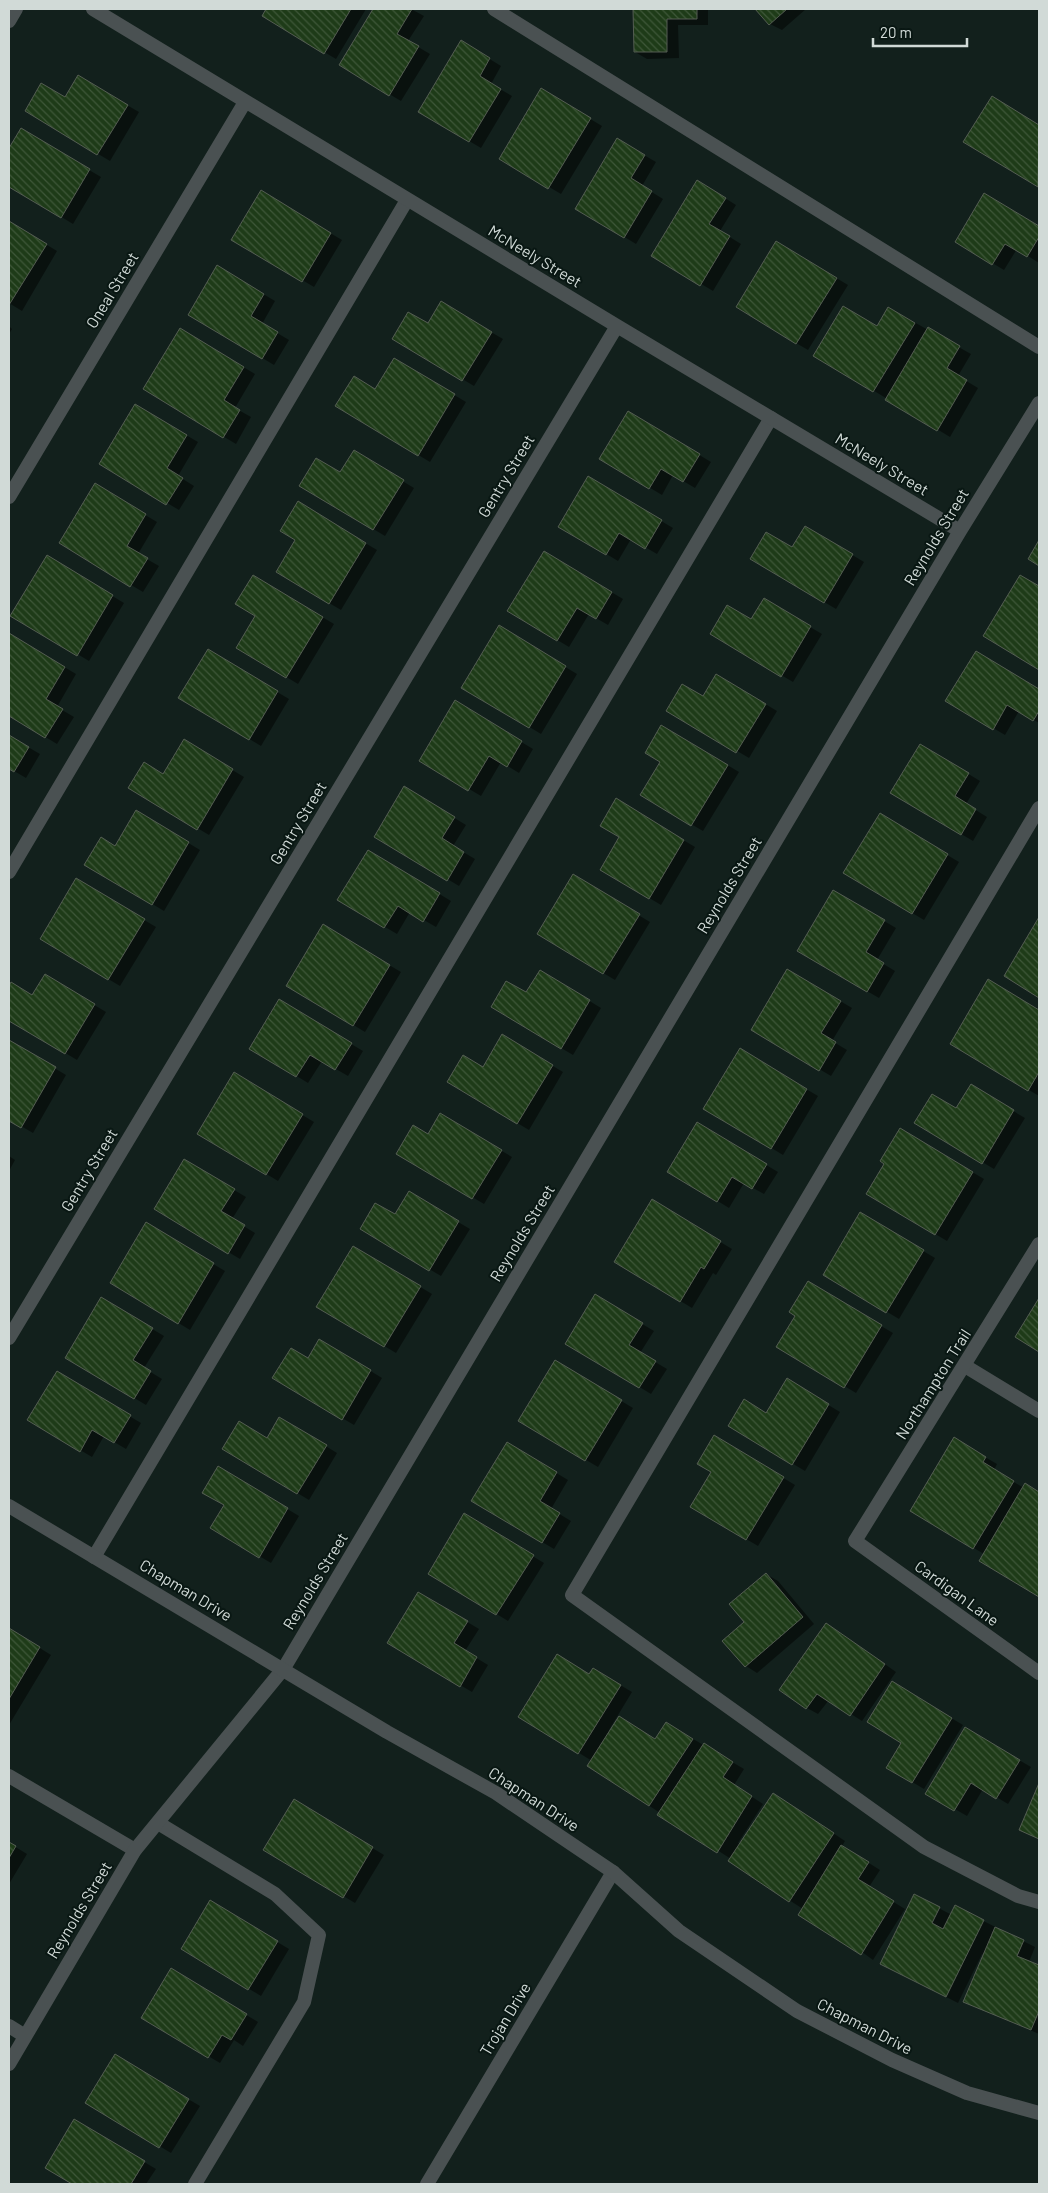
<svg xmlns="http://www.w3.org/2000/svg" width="1048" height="2193" font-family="Barlow,sans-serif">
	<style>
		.shadow { fill: #0007 }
		.building { fill: url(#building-back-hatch); stroke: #545d52 }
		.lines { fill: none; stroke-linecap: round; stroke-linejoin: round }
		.service { stroke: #4a5152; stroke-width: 14 }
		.minor { stroke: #4a5152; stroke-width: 14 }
		.tertiary { stroke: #4a5152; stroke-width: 14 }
		.labels { text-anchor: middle; stroke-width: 4; stroke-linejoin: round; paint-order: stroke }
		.street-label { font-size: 16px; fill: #d1dad7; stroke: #091713 }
	</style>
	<defs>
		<pattern id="building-back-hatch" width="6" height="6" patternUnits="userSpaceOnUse" patternTransform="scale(1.25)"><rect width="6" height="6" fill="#1e3b18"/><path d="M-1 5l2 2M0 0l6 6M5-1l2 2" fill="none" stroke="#3e5739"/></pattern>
	</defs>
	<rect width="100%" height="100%" fill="#12201c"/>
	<path class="shadow" d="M268,9H366L336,59L263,16Z
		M374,9H411L424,16L408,41L430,54L401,101L340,65Z
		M634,9H708V25H678L679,58L647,59L635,52Z
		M757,9H806L782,30L770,24Z
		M462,42L501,66L491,84L512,96L481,148L420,112Z
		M78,77L139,112L110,161L26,111L65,98Z
		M542,90L602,126L561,194L500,158Z
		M1004,104L1039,126V187L965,141Z
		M21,130L101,177L73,224L9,185V150Z
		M618,140L656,162L642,186L663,199L636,244L577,208Z
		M709,188L736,205L720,231L741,244L713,291L653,255Z
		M261,192L342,240L314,287L233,239Z
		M985,195L1039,227V263L1017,249L1004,270L957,242Z
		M9,222L57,251L22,311L9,303Z
		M788,249L848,285L808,350L796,343Z
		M218,267L275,301L262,324L289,340L274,365L189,314Z
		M441,303L503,339L474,386L394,338L428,325Z
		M889,308L971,354L958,376L978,388L950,437L815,355L877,327Z
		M9,326L12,329L9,334Z
		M180,329L255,374L235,408L251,417L236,444L144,389Z
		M394,359L466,402L430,462L337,406L375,390Z
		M136,406L198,442L178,476L194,486L179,510L101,464Z
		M628,412L711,462L695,488L673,475L662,495L600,458Z
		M354,452L414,488L385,536L300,485L341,474Z
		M589,478L673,528L657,554L631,539L618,561L560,526Z
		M95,485L157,522L138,554L159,566L143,592L60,543Z
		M298,503L377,550L341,610L277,572L297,539Z
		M806,527L864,562L836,609L752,559L793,549Z
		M544,552L623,599L608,625L589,614L569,647L509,611Z
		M47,557L124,603L89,661L12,615Z
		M253,576L334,624L298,684L238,648L257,616Z
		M1021,576L1039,587V668L985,636Z
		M764,600L822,634L793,682L712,634L752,621Z
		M499,627L577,674L541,734L463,687Z
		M9,634L76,674L57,707L74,717L57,744L9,715Z
		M208,651L289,699L261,746L180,697Z
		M976,653L1039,690V723L1019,711L1005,735L947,701Z
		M717,675L777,711L749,758L668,710L703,697Z
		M455,702L533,749L519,773L501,762L481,796L420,760Z
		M662,726L739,772L703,831L641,795L661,761Z
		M9,736L40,754L26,778L9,768Z
		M184,741L244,777L209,835L130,788L164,775Z
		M921,745L980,781L966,804L987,817L973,841L892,793Z
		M405,788L466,825L453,846L475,859L459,886L376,836Z
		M616,800L695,847L661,905L601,869L621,837Z
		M137,812L200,850L164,911L86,864L116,847Z
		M880,815L959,862L924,920L845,873Z
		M368,851L451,901L436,927L410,912L397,934L339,900Z
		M573,876L650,922L615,980L538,934Z
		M77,880L156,927L120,986L41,939Z
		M833,891L896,928L877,960L895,971L879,998L798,951Z
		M1039,920V996L1006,976Z
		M323,926L401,972L365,1032L288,985Z
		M788,970L852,1008L832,1041L847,1050L831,1076L752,1029Z
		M540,971L601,1008L573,1055L492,1007L526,994Z
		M46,976L106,1012L77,1060L9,1019V989L12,984L33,997Z
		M988,981L1039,1011V1096L952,1044Z
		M279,1001L363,1051L348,1076L322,1061L308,1083L251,1048Z
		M502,1036L563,1072L529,1130L448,1082L483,1068Z
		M9,1041L66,1075L33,1133L9,1119Z
		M740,1050L818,1096L783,1155L705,1108Z
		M234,1074L314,1122L278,1181L199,1133Z
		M971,1086L1025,1118L994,1169L916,1123L957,1110Z
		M441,1115L512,1157L484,1204L398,1153L428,1135Z
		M697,1124L778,1172L764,1194L744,1183L729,1208L669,1171Z
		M900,1129L984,1179L947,1241L868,1194L886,1164Z
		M9,1156L15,1160L9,1171Z
		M185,1161L246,1197L232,1219L255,1233L240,1259L156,1209Z
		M409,1193L470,1229L441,1276L361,1229L395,1216Z
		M652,1201L732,1249L716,1275L713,1273L692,1308L616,1262Z
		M861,1214L935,1258L899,1319L824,1274Z
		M146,1224L225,1271L190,1330L111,1282Z
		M354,1247L432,1294L396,1353L318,1306Z
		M808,1283L893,1333L856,1393L778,1346L796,1315Z
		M595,1296L654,1331L640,1353L667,1369L651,1394L567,1343Z
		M102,1299L164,1336L144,1368L162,1379L146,1405L66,1357Z
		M320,1340L382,1378L354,1425L274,1378L308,1359Z
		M556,1362L633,1408L598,1467L520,1421Z
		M57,1373L141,1423L126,1449L104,1436L92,1457L29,1420Z
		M787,1380L840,1412L805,1471L730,1426L767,1414Z
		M280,1418L337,1453L309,1500L224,1449L267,1439Z
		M714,1436L795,1485L758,1546L692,1507L713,1472Z
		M954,1439L997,1464L994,1470L1024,1488L1026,1485L1039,1493V1596L981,1560L984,1554L911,1511Z
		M508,1444L568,1480L551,1509L571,1521L554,1549L473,1501Z
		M219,1468L299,1516L271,1563L212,1528L225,1505Z
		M465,1515L544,1563L508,1621L430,1573Z
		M766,1574L778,1581L814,1624L757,1673L746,1666V1622Z
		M419,1593L479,1629L465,1651L488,1665L472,1692L389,1643Z
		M9,1629L51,1655L9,1725Z
		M838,1631L896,1672L862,1721L829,1700L818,1714L807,1708Z
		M590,1676H605L632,1692L609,1730L611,1732L656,1740L678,1730L744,1769L734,1785L763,1804L738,1843L740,1844L785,1801L845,1841L842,1846L880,1870L869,1887L905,1909L873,1960L803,1909L729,1861L731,1859L588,1766L592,1761L520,1716Z
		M904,1690L963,1725L924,1789L887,1767L903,1742Z
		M966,1729L1031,1767L1008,1804L983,1789L967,1816L927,1793Z
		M1039,1786V1839L1020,1830Z
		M294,1801L384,1855L355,1903L265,1849Z
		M9,1843L27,1854L9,1884Z
		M915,1896L952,1915L956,1907L1035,1947L1029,1962L1039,1966V2034L965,2001L984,1955L982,1954L958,2003L881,1964Z
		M211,1902L289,1949L261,1996L182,1949Z
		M171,1970L258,2022L243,2046L234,2040L220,2063L142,2017Z
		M115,2056L200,2106L171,2153L87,2103Z
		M75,2121L156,2169L146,2184H74L47,2168Z"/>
	<path class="building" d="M266,9H351L324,54L262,16Z
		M373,9H412L397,34L419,46L389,96L339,65Z
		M633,9H697V19H667V52H634Z
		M755,9H787L769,25Z
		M461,40L490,58L480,76L501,89L469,142L418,112Z
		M78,75L128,105L97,155L25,111L41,83L65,97Z
		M541,88L591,118L548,189L499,159Z
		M992,96L1039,125L1038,187L963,142Z
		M21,128L90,169L61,218L9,187V148Z
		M617,138L645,155L631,178L652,191L624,238L575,209Z
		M697,180L726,198L709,224L730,236L700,286L651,256Z
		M261,190L331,233L302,282L231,240Z
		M984,193L1039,226V237L1027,257L1005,244L992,265L955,242Z
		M9,221L47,244L9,305Z
		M776,241L837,278L796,344L736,307Z
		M217,265L264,294L251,316L278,332L262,359L188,315Z
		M441,301L492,332L462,381L392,339L408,312L428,323Z
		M843,306L877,326L888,307L915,323L873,392L813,356Z
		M928,327L960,346L947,368L967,380L937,431L885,400Z
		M180,328L244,367L224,400L240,410L223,438L143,389Z
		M394,358L455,394L418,456L335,406L354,376L375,389Z
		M135,404L187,435L167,468L183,478L166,505L99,464Z
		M628,411L700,454L683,482L661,469L649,489L599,459Z
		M354,450L404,480L373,530L299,486L316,458L340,472Z
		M588,476L662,520L645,549L619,533L606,555L558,527Z
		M95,483L146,514L127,546L148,558L130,587L59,543Z
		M298,501L366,543L329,604L276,572L295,540L280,531Z
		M805,526L853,554L824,603L750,559L766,532L792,547Z
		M1039,540V566L1028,559Z
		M544,551L612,592L596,619L577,608L557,641L507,611Z
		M47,555L113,595L77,656L10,616Z
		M253,575L323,617L286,678L236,648L255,616L235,604Z
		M1020,575L1039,586V670L983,636Z
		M764,598L811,626L781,677L710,634L727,605L751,619Z
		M499,625L566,666L529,728L461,688Z
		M9,633L65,667L46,699L63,709L45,738L9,716Z
		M208,649L278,691L249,740L178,698Z
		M976,651L1039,689V711L1033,721L1007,705L993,730L945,701Z
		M716,674L766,704L736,753L666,711L682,684L703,696Z
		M455,700L522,741L507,767L489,756L468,791L419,761Z
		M661,725L728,765L691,826L640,795L660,762L645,753Z
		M9,735L29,747L14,772L9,769Z
		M184,739L233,769L197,830L128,788L144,762L163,774Z
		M920,744L969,773L955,796L976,809L961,835L890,793Z
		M404,786L455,817L442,838L464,852L447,881L374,837Z
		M616,798L684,840L649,899L600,870L619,837L600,826Z
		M136,810L189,842L152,905L84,865L101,837L115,846Z
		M880,813L948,854L912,914L843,873Z
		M368,850L440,893L423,922L398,906L384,928L337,900Z
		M573,874L640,914L603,974L537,934Z
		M76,878L145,919L108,980L40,939Z
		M833,890L885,920L866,952L884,963L867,992L797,951Z
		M1039,917V998L1004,976Z
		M323,924L390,965L353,1026L286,986Z
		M787,969L841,1001L821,1033L836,1042L819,1071L751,1030Z
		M540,970L590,1000L561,1049L491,1007L506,981L526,992Z
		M45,974L95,1004L65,1054L9,1021V986L11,982L32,995Z
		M988,979L1039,1010V1072L1028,1091L950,1044Z
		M279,999L352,1043L335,1070L310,1055L296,1077L249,1049Z
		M502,1034L553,1065L517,1124L447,1082L463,1055L483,1067Z
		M9,1040L56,1067L21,1128L9,1121Z
		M740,1048L807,1089L771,1149L703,1109Z
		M234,1072L303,1114L266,1175L197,1134Z
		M971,1084L1014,1110L982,1164L914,1123L932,1094L956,1108Z
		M440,1113L502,1150L472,1199L396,1154L413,1125L428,1134Z
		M697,1122L767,1164L752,1189L732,1177L717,1202L667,1172Z
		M900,1128L973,1172L935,1235L866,1194L884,1164L880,1161Z
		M184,1159L235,1189L221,1211L245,1225L228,1254L154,1209Z
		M409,1191L459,1221L429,1271L360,1229L375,1203L395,1214Z
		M652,1199L721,1241L704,1269L701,1267L680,1302L614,1262Z
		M860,1212L924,1250L886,1313L823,1275Z
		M146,1222L214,1263L178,1324L110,1283Z
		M353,1246L421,1286L384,1347L316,1307Z
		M808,1281L882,1325L844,1388L776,1347L795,1316L789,1312Z
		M595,1294L643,1323L629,1345L656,1361L639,1388L565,1344Z
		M101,1297L153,1328L133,1360L151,1371L134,1399L65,1358Z
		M1039,1298V1352L1015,1337Z
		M319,1339L371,1370L342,1420L272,1378L291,1348L308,1358Z
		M555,1360L622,1400L585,1461L518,1421Z
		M57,1371L131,1415L114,1443L92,1430L80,1452L27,1420Z
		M787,1378L829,1404L792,1465L728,1426L744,1399L766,1413Z
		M279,1417L327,1445L297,1494L222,1449L239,1421L267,1438Z
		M714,1435L784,1477L746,1540L690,1507L711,1472L697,1464Z
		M954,1437L986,1457L983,1462L1014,1481L973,1549L910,1511Z
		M507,1442L557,1472L540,1501L560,1513L542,1543L471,1501Z
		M218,1466L288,1508L259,1558L210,1528L224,1505L202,1493Z
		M1025,1483L1039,1492V1597L979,1561Z
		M464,1513L534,1555L496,1615L428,1574Z
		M766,1573L803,1617L745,1667L722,1641L744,1622L729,1604Z
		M418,1592L468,1621L454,1643L477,1657L460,1687L387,1643Z
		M826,1623L885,1664L850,1716L817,1694L806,1709L779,1690Z
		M9,1628L40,1647L9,1699Z
		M557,1654L589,1674L593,1668L621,1685L578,1754L518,1717Z
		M892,1681L952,1718L912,1783L886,1768L901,1743L867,1722Z
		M619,1716L655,1739L666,1722L693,1739L649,1806L587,1766Z
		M965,1727L1020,1760L996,1799L971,1783L954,1811L925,1794Z
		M704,1743L733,1762L723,1777L752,1796L717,1853L657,1815Z
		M1039,1783V1839L1019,1830Z
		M773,1793L834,1833L789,1902L728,1861Z
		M294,1799L373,1847L343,1898L263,1850Z
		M9,1842L16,1846L9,1858Z
		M841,1845L869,1862L858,1879L894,1901L861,1955L798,1915Z
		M914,1894L940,1907L932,1923L943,1929L955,1905L984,1920L946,1997L880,1964Z
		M210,1900L278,1941L248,1990L181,1949Z
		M995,1927L1024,1940L1017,1956L1039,1965V2011L1031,2030L963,2002Z
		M171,1968L247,2014L231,2040L222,2035L208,2058L141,2018Z
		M115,2054L189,2099L159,2148L85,2103Z
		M74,2119L145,2161L131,2184H72L45,2168Z"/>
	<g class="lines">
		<path class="service" d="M494,9L1039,347
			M9,21L16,9
			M1039,808L572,1595L924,1847L1018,1896L1039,1902
			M9,872L407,200
			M965,1366L1039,1411
			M94,1557L771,418
			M9,1776L135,1850
			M158,1823L275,1894L319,1935L304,2002L195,2184"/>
		<path class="minor" d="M93,9L617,326L960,531
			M9,497L245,102
			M1039,1244L855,1541L1039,1673
			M9,1338L617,326
			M9,2026L25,2036
			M9,2064L135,1850L284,1668L960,531L1039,403
			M427,2184L613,1872"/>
		<path class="tertiary" d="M9,1506L387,1732L496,1793L613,1872L679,1931L797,2011L892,2060L967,2093L1039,2113"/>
	</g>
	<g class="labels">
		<g class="street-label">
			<text transform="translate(535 256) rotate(31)" y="6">McNeely Street</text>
			<text transform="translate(112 290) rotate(-59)" y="6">Oneal Street</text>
			<text transform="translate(882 464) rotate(31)" y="6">McNeely Street</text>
			<text transform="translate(506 476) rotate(-59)" y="6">Gentry Street</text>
			<text transform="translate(936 537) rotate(-59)" y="6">Reynolds Street</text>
			<text transform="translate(298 823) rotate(-59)" y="6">Gentry Street</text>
			<text transform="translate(729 885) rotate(-59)" y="6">Reynolds Street</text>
			<text transform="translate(89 1170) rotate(-59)" y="6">Gentry Street</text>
			<text transform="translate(522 1233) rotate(-59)" y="6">Reynolds Street</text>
			<text transform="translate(933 1384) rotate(-58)" y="6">Northampton Trail</text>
			<text transform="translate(315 1581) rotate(-59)" y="6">Reynolds Street</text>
			<text transform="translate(186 1590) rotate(31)" y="6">Chapman Drive</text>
			<text transform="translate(957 1593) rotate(36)" y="6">Cardigan Lane</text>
			<text transform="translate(534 1799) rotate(33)" y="6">Chapman Drive</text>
			<text transform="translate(79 1910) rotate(-59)" y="6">Reynolds Street</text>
			<text transform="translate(505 2019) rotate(-59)" y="6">Trojan Drive</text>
			<text transform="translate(865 2026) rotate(27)" y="6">Chapman Drive</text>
		</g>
	</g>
	<rect width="1048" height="2193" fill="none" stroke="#d1dad7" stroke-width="20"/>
	<path d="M873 38v8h94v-8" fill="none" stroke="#d1dad7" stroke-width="2.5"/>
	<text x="880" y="38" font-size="15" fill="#d1dad7" stroke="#091713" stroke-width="4" paint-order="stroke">20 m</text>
</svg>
